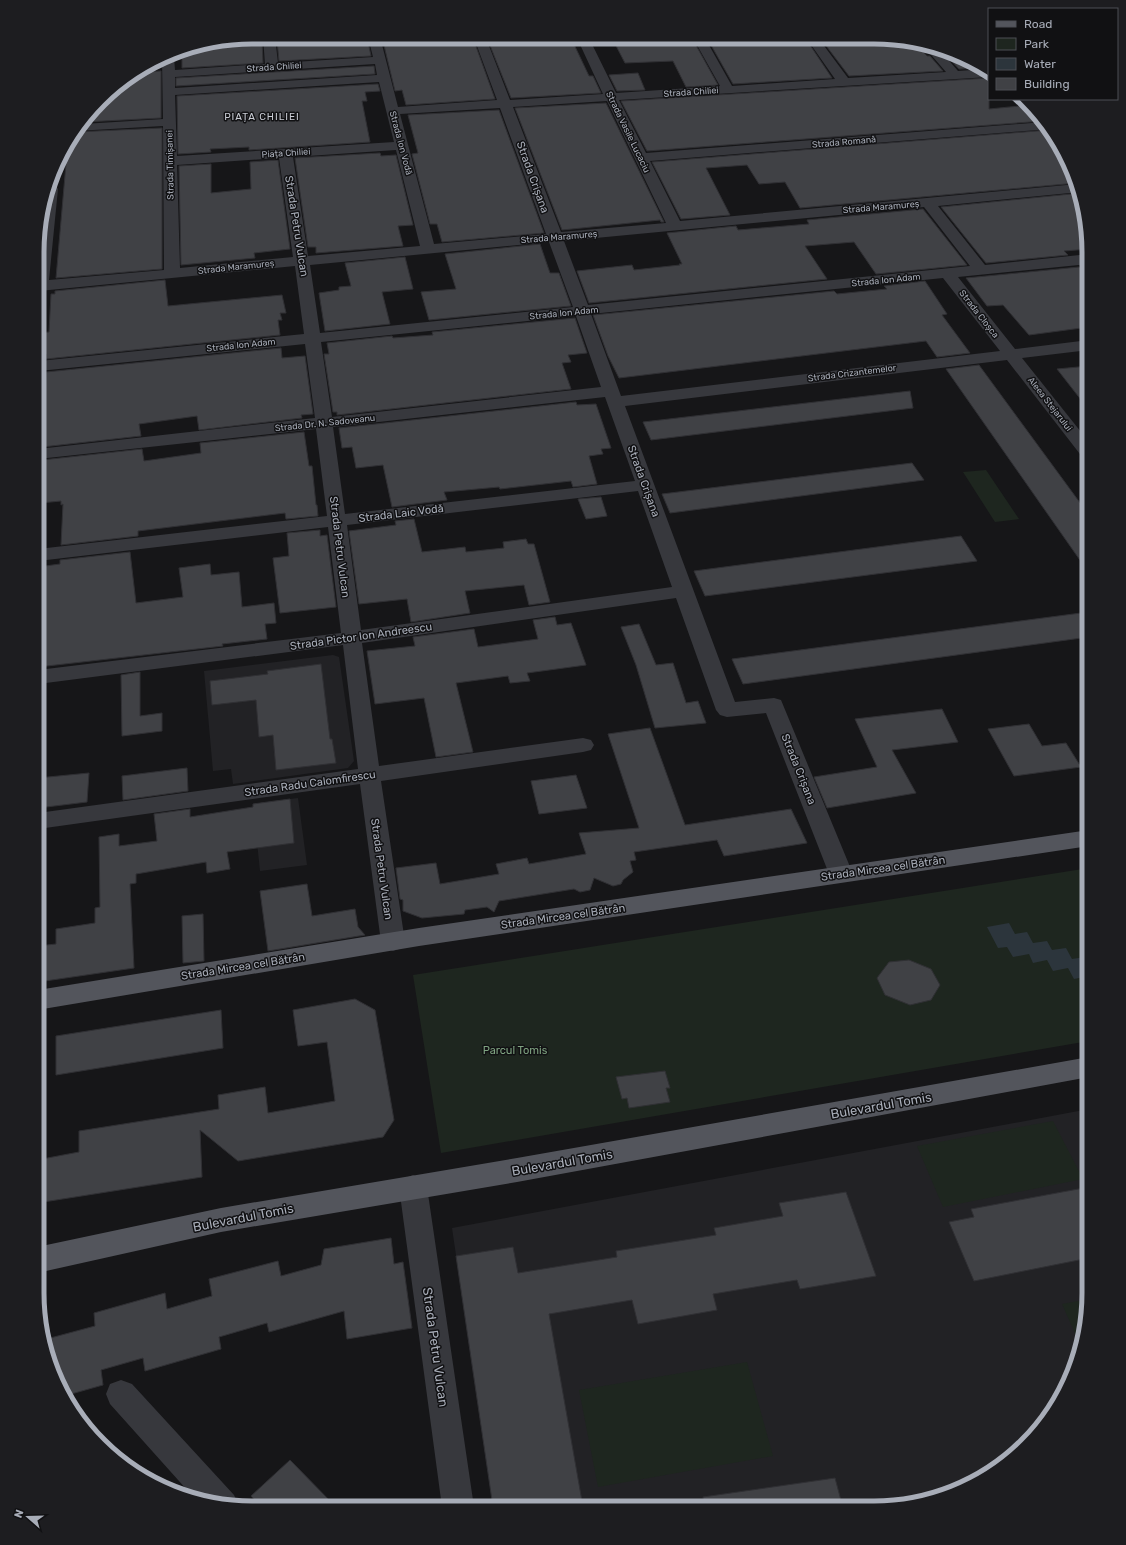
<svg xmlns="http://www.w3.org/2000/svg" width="1126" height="1545" font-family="Rubik,sans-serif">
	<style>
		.built { fill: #222225 }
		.green { fill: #1e261f }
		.water { fill: #2c353c }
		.building { fill: #404145; stroke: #303034 }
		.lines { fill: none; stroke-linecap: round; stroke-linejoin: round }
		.minor { fill: #37383d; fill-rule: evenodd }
		.major { fill: #53555c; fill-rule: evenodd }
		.labels { text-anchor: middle; stroke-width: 3; stroke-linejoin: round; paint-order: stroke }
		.far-street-label { font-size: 9px; fill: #a8adb8; stroke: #111113 }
		.far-neighbourhood-label { font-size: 10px; letter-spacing: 1px; fill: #c9ccd4; stroke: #111113 }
		.street-label { font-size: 11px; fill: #a8adb8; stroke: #111113 }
		.park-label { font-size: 11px; fill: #7fa381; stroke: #111113 }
		.near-street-label { font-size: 13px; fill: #a8adb8; stroke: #111113 }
		.rim { fill: none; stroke: #a8adb8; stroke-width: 5 }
	</style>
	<rect width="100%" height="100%" fill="#161618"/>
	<path class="built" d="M333,655L339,657L354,761L348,768L233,784L231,769L213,771L204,671Z
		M298,798L307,865L260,871L253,804Z
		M1089,1109V1308L1078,1363L1053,1412L1016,1455L970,1486L930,1501L875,1508L493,1507L452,1228Z"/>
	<path class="green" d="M986,470L1019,519L995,522L963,472Z
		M1089,868V1041L441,1153L413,975Z
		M1053,1121L1083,1179L943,1207L917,1146Z
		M1089,1299V1308L1081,1347L1062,1304Z
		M747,1362L773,1456L598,1487L579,1390Z"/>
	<path class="water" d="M1009,923L1015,934L1027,932L1033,943L1047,941L1052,950L1066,948L1072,959L1085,957L1086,960H1089V976L1074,979L1068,968L1053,971L1047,960L1033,963L1029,954L1013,957L1007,947L998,948L987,927Z"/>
	<path class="building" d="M252,37H257V41H262L263,63L182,68V55L191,54V47Z
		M295,37H367L371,56L279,61L277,40L295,39Z
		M382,37H417V39L473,38L495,99L406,105L402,90L395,91Z
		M487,38H571L589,76H593L601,93L511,98Z
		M612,38H692L718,85L686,87L673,61L625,63Z
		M707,38L806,39L832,78L733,84Z
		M821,39H850L855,45L912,41L915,42L927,56H930L943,71L849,76Z
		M957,54L975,64L981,68L959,69L946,55Z
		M374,66L375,74L176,86V78Z
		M161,71V118L84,122L111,90L141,72Z
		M638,73L645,90L617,91L609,75Z
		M989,78V109L1030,105L1043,121L647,151L621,101Z
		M378,84L380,91L365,92L367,101H362L370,142L249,150V147L210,149L211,152L178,154L177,96Z
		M606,103L664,222H661L660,220L562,230L515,108Z
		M499,110L544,233L442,242L437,224H430L412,154L418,153L408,115Z
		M162,128V269L56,278L68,141L76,132Z
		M1049,130L1067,156L1077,183L800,208L785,182L759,184L747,165L706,168L730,215L681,219L652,162Z
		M380,153L381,156L396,155L413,225L398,226L403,246L316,253V247H308L295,158Z
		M278,160L290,249L254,253L255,258L181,265L179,166L211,164V193L251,189L250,162Z
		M1081,193L1084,214L1077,215L1085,223L1089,249L1064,251L1068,255L986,263L941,207Z
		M923,209L967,265L876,274L854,242L805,246L827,279L589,303L577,271L632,265L634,270L680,265L679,264H682L667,233L736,226L738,230L809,224L807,220Z
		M540,244L550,273H559L571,306L429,320L421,292L456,289L445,254Z
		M405,257L413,289L382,292L390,324L325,331L319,293L339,290V287L351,286L345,263Z
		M1079,267L1089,277V327L1029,335L1003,305L987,306L966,278Z
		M165,280L168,306L282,295L286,313H280L282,320H278L280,335L46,359V354L39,355V333L49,332L51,294H55V291Z
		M925,281L947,314L942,315L970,353L937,357L926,341L619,378L608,356L593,315L834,291L837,294L887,289L884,286Z
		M575,318L587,353L568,355L571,362L562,363L571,389L337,415V412H333L324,354H329L327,343L392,336L393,338L433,335L432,332Z
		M281,348L282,358L305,356L313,414L301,415L302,418L199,430L197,416L139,424L141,436L42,447V398H45L46,372Z
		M979,365L1089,515V573L946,369Z
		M1089,366V410L1057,369Z
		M910,391L913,408L651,440L643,422Z
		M576,402L577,405L596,404L611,448L601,449L603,454L589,456L597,484L573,487L571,481L500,489L499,487L444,492L447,500L392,507L383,465L356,468L352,447L342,448L339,428Z
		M304,432L309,466H312L316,505H317L318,516L286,519L285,513L138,531V536L61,545L63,504L61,505V501L40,503L42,460L142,449L144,461L201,453L200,443Z
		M912,463L924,480L670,513L662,494Z
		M601,497L607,516L586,519L578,499Z
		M414,519L422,552L465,547L466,552L504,548L503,542L526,539L528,544H534L550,602L529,605L524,585L465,591L470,613L411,622L407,599L359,604L349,531L396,525L395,521Z
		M320,530V536L327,535L336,607L280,613L273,558L289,556L287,533Z
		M961,536L977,561L705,596L694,571Z
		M130,552L136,603L183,597L179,568L210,564L211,575L239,572L242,607L274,603L276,623L265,624L267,639L222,644L223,646L38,667V567L60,564V560Z
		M1081,613L1089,625V637L743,684L732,659Z
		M555,617L557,625L571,623L586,665L527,673L530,681L510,683L508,676L456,683L473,752L436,757L424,698L375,704L367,651L415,646L413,637L474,629L478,647L538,639L533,620Z
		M639,624L656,665L673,663L686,703L698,701L706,723L655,728L636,665L621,627Z
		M321,664L330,739H332L336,763L276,770L273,735L259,737L256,700L212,705L210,681L268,674L267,671Z
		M140,672V716L162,713V731L122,736L121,675Z
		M942,709L958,742L892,750L916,793L827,808L814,777L877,767L855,719Z
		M1029,724L1042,746L1066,743L1081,767L1014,776L988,729Z
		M650,728L685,825L791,809L807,843L724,856L717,840L634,852L636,860L630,861L633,872L623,880L621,884L613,886L594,878L590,890L580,892L574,889L499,901L494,912L487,907L465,910L464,914L422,918L403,911V900L400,899L396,868L436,863L440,884L499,874L496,864L527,858L529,864L586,854L579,833L639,828L608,734Z
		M187,768L188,791L123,800L122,776Z
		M89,773L87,802L38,808V778Z
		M576,775L587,808L539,814L531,781Z
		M290,799L294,843L227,852L230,869L207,873L206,862L136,874V883L130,884L134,968L38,982V946L56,944V929L95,923V908L100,907L99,837L119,834V846L157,841L154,814L190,809V817L253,807V804Z
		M307,884L312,916L355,909L358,927L365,935L268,951L260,891Z
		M203,914L204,961L183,963L182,916Z
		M909,960L931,969L940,985L931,1000L910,1005L885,995L877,978L889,962Z
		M355,999L375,1010L394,1120L383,1137L238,1161L200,1130L202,1177L37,1203V1160L79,1152V1131L219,1109L218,1095L265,1087L268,1113L335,1101L327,1042L298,1046L293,1010Z
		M221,1010L223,1048L56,1075V1036Z
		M665,1071L670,1088H666L670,1102L629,1108L627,1098L622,1099L616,1077Z
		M1089,1187V1258L974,1281L949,1222L974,1217L971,1209Z
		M846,1192L876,1276L800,1289L797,1280L713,1294L717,1310L638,1324L632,1300L549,1314L583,1507H493L456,1256L513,1247L518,1273L617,1257L616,1251L716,1235L714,1228L783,1216L779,1203Z
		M391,1238L394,1264L403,1262L412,1328L347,1339L344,1311L269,1332L267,1323L219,1337L221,1349L145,1371L143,1358L101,1370L103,1385L64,1396L59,1389L44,1349L43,1340L95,1326L94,1313L165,1293L167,1309L212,1296L209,1279L278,1261L281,1276L321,1265L324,1249Z
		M290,1460L335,1506H260L251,1496Z
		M835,1478L843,1508H704L703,1497Z"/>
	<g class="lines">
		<path class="minor" d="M263,37H275L278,63L373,57L368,37H380L398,107L497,100L474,38H486L510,100L603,94L577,38H589L616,93L720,86L693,38H705L732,86L835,79L807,39H819L848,78L946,72L926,49L925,45L939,49L958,71L985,69L989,72V77L619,100L646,153L1044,122L1049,129L650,161L680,221L1077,184L1080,192L938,206L985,265L1089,254V264L958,277L1015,349L1089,340V350L1022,358L1089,442V459L1083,458L1007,360L625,406L735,702L774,698L781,700L853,874L849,880L841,882L833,880L829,874L766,713L727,717L720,715L716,710L676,598L362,643L379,766L583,738L591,740L594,745L591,750L583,752L381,781L405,942L402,948L393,951L384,948L381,942L360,784L38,829V813L358,769L343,645L38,684V670L341,633L328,527L38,561V549L327,516L316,429L38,459V449L315,418L305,344L39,371V361L304,334L295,266L39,291V235L41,218L52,185L56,186L58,189L49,280L164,270L163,126L76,131L83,124L163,119L162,60L172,54L174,57L175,70L265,64ZM375,64L377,75L175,88V77ZM379,82L394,142L177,156L175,95ZM607,101L666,223L561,232L513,107ZM500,108L546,234L434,244L400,114ZM396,150L420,246L308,256L293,157ZM279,158L293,257L180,268L177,165ZM924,207L970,266L588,305L564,241ZM549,242L573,307L320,333L310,265ZM943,278L1000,351L621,396L591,314ZM576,316L601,387L332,417L321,342ZM605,397L635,481L345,514L333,427ZM638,491L672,587L361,630L347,525Z
			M413,1175L423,1179L427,1187L474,1507H442L399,1187L403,1179Z
			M121,1380L132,1384L234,1495L239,1506H224L196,1500L110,1404L106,1394L110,1384Z"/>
		<path class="major" d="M1089,830V846L419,946L37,1010L38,990L419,928Z
			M1089,1057V1077L517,1182L221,1232L37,1273V1247L221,1208L517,1158Z"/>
	</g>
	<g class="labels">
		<g class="far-street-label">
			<text transform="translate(274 67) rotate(-4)" y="3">Strada Chiliei</text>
			<text transform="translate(691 92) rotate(-4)" y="3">Strada Chiliei</text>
			<text transform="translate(628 132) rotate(64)" y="3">Strada Vasile Lucaciu</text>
			<text transform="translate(844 142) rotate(-5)" y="3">Strada Romană</text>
			<text transform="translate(401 143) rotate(75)" y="3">Strada Ion Vodă</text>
			<text transform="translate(286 153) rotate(-4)" y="3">Piața Chiliei</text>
			<text transform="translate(170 165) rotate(-91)" y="3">Strada Timișanei</text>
			<text transform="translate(881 207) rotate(-5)" y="3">Strada Maramureș</text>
			<text transform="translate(559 237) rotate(-5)" y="3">Strada Maramureș</text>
			<text transform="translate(236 267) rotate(-6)" y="3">Strada Maramureș</text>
			<text transform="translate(886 280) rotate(-6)" y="3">Strada Ion Adam</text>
			<text transform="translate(564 313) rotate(-6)" y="3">Strada Ion Adam</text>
			<text transform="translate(979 314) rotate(52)" y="3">Strada Cloșca</text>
			<text transform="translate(241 345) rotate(-6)" y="3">Strada Ion Adam</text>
			<text transform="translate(852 373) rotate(-7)" y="3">Strada Crizantemelor</text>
			<text transform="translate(1050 404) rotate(52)" y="3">Aleea Stejarului</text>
			<text transform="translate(325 423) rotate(-6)" y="3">Strada Dr. N. Sadoveanu</text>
		</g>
		<g class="far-neighbourhood-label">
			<text x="262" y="120">PIAȚA CHILIEI</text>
		</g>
		<g class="street-label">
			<text transform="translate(533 177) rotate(70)" y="4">Strada Crișana</text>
			<text transform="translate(297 226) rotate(81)" y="4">Strada Petru Vulcan</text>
			<text transform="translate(644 481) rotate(70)" y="4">Strada Crișana</text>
			<text transform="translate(401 513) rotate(-7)" y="4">Strada Laic Vodă</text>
			<text transform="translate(340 547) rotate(83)" y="4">Strada Petru Vulcan</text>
			<text transform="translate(361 636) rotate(-8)" y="4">Strada Pictor Ion Andreescu</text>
			<text transform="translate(799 769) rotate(68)" y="4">Strada Crișana</text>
			<text transform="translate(310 783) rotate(-8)" y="4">Strada Radu Calomfirescu</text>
			<text transform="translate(883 868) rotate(-8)" y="4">Strada Mircea cel Bătrân</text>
			<text transform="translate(382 869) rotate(82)" y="4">Strada Petru Vulcan</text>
			<text transform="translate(563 916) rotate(-8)" y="4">Strada Mircea cel Bătrân</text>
			<text transform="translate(243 966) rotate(-9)" y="4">Strada Mircea cel Bătrân</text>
		</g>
		<g class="park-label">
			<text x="515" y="1054">Parcul Tomis</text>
		</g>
		<g class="near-street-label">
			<text transform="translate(881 1105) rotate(-10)" y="5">Bulevardul Tomis</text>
			<text transform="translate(562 1162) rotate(-10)" y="5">Bulevardul Tomis</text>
			<text transform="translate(243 1217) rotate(-11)" y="5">Bulevardul Tomis</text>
			<text transform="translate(436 1347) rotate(82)" y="5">Strada Petru Vulcan</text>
		</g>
	</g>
	<path d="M0 0H1126V1545H0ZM252 44H874A208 208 0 0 1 1082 252V1293A208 208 0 0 1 874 1501H252A208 208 0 0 1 44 1293V252A208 208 0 0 1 252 44Z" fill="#1d1d20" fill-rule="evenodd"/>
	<path class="rim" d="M252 44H874A208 208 0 0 1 1082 252V1293A208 208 0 0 1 874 1501H252A208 208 0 0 1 44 1293V252A208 208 0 0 1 252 44Z"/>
	<rect x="988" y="8" width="130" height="92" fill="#111113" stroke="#4d4f55"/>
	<rect x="996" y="21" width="20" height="6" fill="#53555c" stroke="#4d4f55"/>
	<text x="1024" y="28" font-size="12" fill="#a8adb8">Road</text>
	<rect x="996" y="38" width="20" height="12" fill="#1e261f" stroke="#4d4f55"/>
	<text x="1024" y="48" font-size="12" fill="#a8adb8">Park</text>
	<rect x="996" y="58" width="20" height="12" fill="#2c353c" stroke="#4d4f55"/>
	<text x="1024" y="68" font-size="12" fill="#a8adb8">Water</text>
	<rect x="996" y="78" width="20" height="12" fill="#404145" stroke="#4d4f55"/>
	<text x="1024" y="88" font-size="12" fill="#a8adb8">Building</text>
	<g transform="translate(28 1517) rotate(290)" stroke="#111113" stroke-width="3" paint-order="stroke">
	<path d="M0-3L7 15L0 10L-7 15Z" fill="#a8adb8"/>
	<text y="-6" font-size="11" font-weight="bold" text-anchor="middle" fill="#a8adb8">N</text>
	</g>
</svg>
